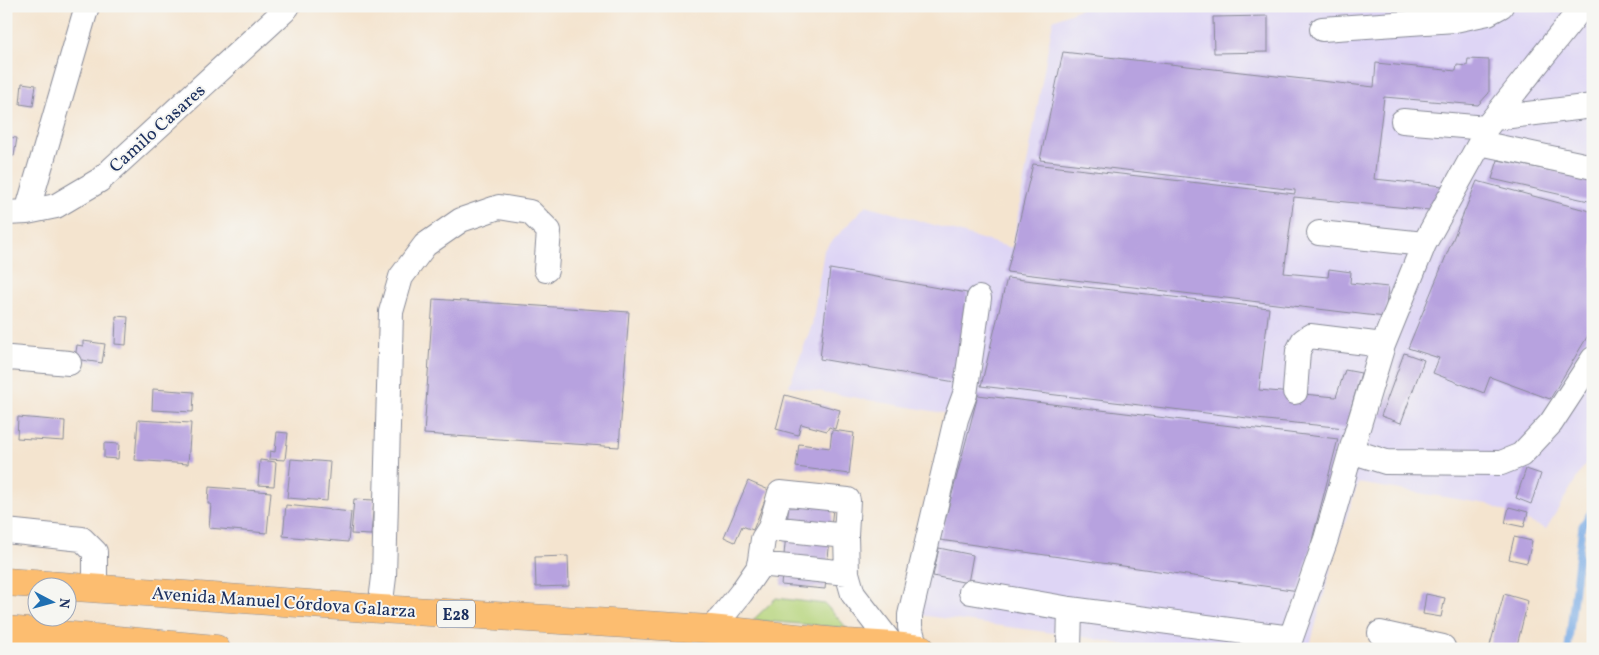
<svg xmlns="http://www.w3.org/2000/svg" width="1599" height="655" font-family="Vollkorn,serif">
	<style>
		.built { fill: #ded5f5 }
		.green { fill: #b6d47b; stroke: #68826c }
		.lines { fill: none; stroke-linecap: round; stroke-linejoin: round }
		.stream { stroke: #79abe5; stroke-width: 7 }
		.building { fill: #b7a2df }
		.minor-casing { stroke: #888a96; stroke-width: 26 }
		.major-casing { stroke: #888a96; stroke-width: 29 }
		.minor { stroke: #fff; stroke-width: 24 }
		.major { stroke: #fcbd6f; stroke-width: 28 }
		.labels { text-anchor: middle; stroke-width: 4; stroke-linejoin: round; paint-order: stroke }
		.shield { fill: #f6f6f2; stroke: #5d6b8a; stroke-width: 1 }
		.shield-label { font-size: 16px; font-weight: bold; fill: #1b2f5e }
		.street-label { font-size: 18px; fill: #1b2f5e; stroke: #f6f6f2 }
	</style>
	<rect width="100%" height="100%" fill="#f6f6f2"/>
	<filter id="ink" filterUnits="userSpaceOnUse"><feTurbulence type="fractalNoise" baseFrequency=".02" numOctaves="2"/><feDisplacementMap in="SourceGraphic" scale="10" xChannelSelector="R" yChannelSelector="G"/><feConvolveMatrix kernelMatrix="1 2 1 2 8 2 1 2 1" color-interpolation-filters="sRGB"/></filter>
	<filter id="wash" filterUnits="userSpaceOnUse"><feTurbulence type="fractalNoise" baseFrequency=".0096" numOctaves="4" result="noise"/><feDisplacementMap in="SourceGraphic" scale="20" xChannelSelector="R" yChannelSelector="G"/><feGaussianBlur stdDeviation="1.12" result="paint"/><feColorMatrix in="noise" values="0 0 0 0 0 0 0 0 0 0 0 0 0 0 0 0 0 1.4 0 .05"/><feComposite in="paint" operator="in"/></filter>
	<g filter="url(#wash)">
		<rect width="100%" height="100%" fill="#f4e4cf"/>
		<path class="built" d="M1087,6H1593V451L1546,529L1487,504L1358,483L1338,543L1309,649H1145L1090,638L920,615L949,414L789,386L812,325L824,250L866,205L1012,248L1053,20Z"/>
		<path class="green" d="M776,598L825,604L847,628L753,620Z"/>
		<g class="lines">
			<path class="stream" d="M1568,649L1582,526L1593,509"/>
		</g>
		<g id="blocks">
			<path class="building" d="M1268,16V52L1214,53L1213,17Z
				M1063,52L1374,87L1376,63L1456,71L1457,65L1467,66L1468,59L1489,60V93L1478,105L1384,97L1374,179L1443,186L1429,210L1294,197L1284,273L1328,277L1329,269L1351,272L1350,283L1388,287L1385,317L1007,272L1033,164L1295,194V190L1040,160Z
				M22,83L36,85L33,106L20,104Z
				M6,137L17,138L14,156L6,155Z
				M1498,160L1593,179V202L1492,179Z
				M1477,181L1593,212V327L1550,399L1490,377L1484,393L1433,373L1439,358L1408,348Z
				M830,269L967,293L955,382L820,359Z
				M1007,278L1269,308L1259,390L1336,397L1345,370L1361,373L1345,428L1256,419L981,386Z
				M433,299L629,312L619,447L424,434Z
				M116,316L128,317L126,345L115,344Z
				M83,341L105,344L102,363L75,359L77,345L83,346Z
				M1404,353L1424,360L1401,423L1381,416Z
				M153,389L194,392L193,412L152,410Z
				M785,395L840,410L835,429L829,427L827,431L801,424L798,435L776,429Z
				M978,395L1338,439L1299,591L940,540Z
				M18,417L65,421L64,441L17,438Z
				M138,420L191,423L188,464L135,460Z
				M832,430L854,433L849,474L796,467L799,444L830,448Z
				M277,432L288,433L285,460L269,459L270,451L275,452Z
				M104,443L119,444L118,459L104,458Z
				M291,459L330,462L327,501L287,498Z
				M260,460L276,462L274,486L258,485Z
				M1526,469L1541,474L1531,504L1516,498Z
				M748,481L769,490L753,530L742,526L735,542L724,537Z
				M791,484L835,488L825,589L781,585Z
				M209,487L271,492L267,533L209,528L211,504H208Z
				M354,499L374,500L371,535L351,534Z
				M286,505L351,512L348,542L283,536Z
				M1509,507L1528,512L1524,527L1505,523Z
				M1514,537L1532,541L1527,563L1509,559Z
				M939,548L973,555L968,583L933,576Z
				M568,556L569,586L536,587L535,557Z
				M1426,594L1445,598L1441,617L1423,614Z
				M1504,594L1528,601L1516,649H1489Z"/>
		</g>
	</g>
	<g filter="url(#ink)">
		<use href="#blocks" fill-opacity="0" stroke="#888a96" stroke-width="1"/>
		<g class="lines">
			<defs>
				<path id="minor" d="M1322,29L1455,20L1488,13L1501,6
					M1495,118L1593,106
					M1403,121L1486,128
					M1480,143L1593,167
					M27,212L87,6
					M6,213L27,212L56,206L100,180L284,11L288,6
					M1319,233L1424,244
					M6,360L10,358L69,363
					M1295,392L1298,351L1303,341L1310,336L1383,345
					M1351,451L1386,462L1501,463L1521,455L1551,423L1593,359
					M770,528L846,536
					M6,531L82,539L95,552V588
					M759,564L847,573
					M971,592L1070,609
					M380,609L384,577L391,312L401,277L425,245L461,220L499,207L530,212L549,231L546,270
					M710,629L721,618L741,593L759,567L763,539L770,528L780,493L848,500L846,536L847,573L853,594L893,646
					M1380,633L1443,647V649
					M916,648L910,627V615L956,419L965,394L979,298
					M1069,649L1070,609L1291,638
					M1287,649L1326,539L1351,451L1383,345L1424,244L1480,143L1486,128L1583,6"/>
				<path id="major" d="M6,582L380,609L710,629L847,643L893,646L921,649
					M6,630L216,649"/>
			</defs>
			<use href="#minor" class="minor-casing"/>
			<use href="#major" class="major-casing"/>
			<use href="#minor" class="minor"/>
			<use href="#major" class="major"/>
		</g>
	</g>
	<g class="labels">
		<rect class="shield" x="437" y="600.5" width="38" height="27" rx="4"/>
		<g class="shield-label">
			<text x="456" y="620">E28</text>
		</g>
		<g class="street-label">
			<text transform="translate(157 128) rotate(-42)" y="6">Camilo Casares</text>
			<text transform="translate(284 602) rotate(4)" y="6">Avenida Manuel Córdova Galarza</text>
		</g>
	</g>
	<rect width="1599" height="655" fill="none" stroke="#f6f6f2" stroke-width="25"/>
	<g transform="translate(52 602) rotate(96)"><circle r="24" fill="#f6f6f2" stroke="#9ea6b7"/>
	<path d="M0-4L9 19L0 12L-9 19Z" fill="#1f6fb2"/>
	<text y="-8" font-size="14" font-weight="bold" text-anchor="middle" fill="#1b2f5e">N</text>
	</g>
</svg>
